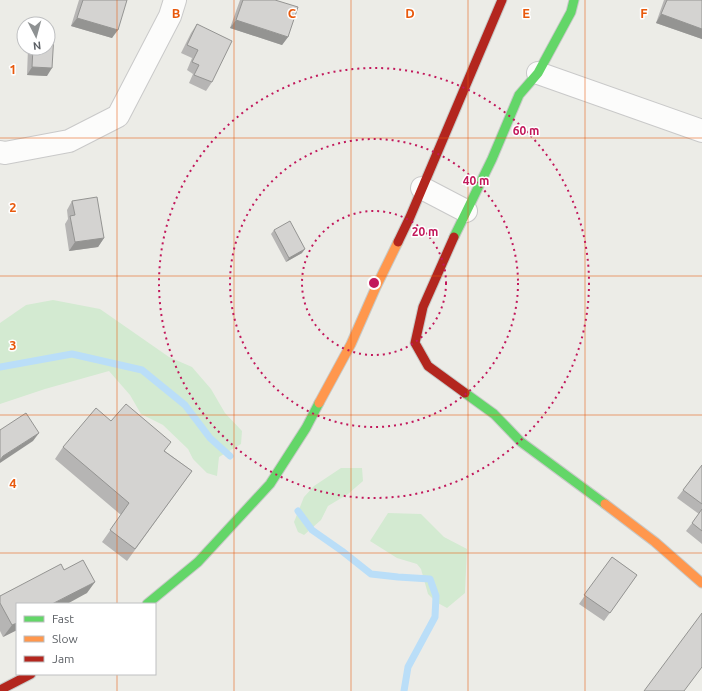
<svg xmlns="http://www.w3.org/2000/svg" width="702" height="691" font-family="Ubuntu,sans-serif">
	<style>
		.green { fill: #d3ead1 }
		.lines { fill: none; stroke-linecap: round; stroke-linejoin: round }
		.stream { stroke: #badef8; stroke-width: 7 }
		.street-casing { stroke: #c9c9c9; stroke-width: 24 }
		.fast-casing { stroke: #c7c9c7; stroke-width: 11 }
		.slow-casing { stroke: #c7c9c7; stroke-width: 11 }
		.jam-casing { stroke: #c7c9c7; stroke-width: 11 }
		.street { stroke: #fcfcfb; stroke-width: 22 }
		.fast { stroke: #63d668; stroke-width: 9 }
		.slow { stroke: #ff974d; stroke-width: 9 }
		.jam { stroke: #b3261e; stroke-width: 9 }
		.wall { fill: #b6b5b4 }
		.shaded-wall { fill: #949492 }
		.building { fill: #d4d3d1; stroke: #949492 }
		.grid { fill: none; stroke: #e8590c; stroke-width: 1; stroke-opacity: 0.55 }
		.ring { fill: none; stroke: #c2185b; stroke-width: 2; stroke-dasharray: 2 4 }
		.grid-label { font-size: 13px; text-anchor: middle; font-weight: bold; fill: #e8590c; stroke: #fff; stroke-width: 3; stroke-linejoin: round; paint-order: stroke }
		.centre { fill: #c2185b; stroke: #fff; stroke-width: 2 }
		.ring-label { font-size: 12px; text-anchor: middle; font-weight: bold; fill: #c2185b; stroke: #fff; stroke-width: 3; stroke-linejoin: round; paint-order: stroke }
	</style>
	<rect width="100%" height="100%" fill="#ecece7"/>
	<path class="green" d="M53,300L100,309L169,357L192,367L211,389L225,413L242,431L241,444L219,457L217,476L207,473L193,459L188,449L163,425L141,414L130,395L109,371L45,389L0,404V323L26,305Z
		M341,468H362L363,481L348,494L328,506L321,520L304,535L298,532L294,522L304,497L314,486Z
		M388,513L421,514L444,537L467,549L465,593L447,608L436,602L428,594L421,569L417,564L397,558L370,541Z"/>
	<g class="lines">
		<path class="stream" d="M0,367L72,354L142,370L185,405L210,438L230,456
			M298,511L312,530L342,551L371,574L398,577L430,579L436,596L435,617L408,667L404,691"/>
		<defs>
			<path id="street" d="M538,73L702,131
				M0,152L5,153L69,141L118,116L170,16L175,0
				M422,188L466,211"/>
			<path id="fast" d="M454,237L492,159L519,95L538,73L571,12L574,0
				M465,393L494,414L521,442L605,504
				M147,604L198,562L270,484L306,428L319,403"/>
			<path id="slow" d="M319,403L351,344L376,287L398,242
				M605,504L655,542L702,583"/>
			<path id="jam" d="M454,237L423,307L415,343L428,366L465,393
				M398,242L410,217L502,0
				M0,690L31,674"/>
		</defs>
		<use href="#street" class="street-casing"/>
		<use href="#fast" class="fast-casing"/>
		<use href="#slow" class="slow-casing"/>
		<use href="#jam" class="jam-casing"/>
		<use href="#street" class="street"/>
		<use href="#fast" class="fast"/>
		<use href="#slow" class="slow"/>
		<use href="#jam" class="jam"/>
	</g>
	<path class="wall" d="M79,0H127L112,38L71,26Z
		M240,0H275L288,37L282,45L230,28Z
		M664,0H702V39L656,23Z
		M197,24L212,82L206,91L189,83L193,74L187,70L192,58L181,53L191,33Z
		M28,48H48L47,76L27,75Z
		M72,201L104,238L98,247L69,251L65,224L68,219L67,210Z
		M274,230L302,253L286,262L271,234Z
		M63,447L165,451L192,471L127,561L102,542L121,515L55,459Z
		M702,465V544L686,531L699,514L677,498Z
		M612,557L637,575L604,621L579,604Z
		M64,570L87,593L17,604V630L3,637L0,631V596Z"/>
	<path class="shaded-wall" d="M661,14L702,29V39L656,23Z
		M77,18L118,30L112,38L71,26Z
		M236,20L288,37L282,45L230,28Z
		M32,67L52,68L47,76L27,75Z
		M104,238L98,247L69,251L75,242Z
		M305,249L302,253L286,262L289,258Z
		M39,433L33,441L0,463V460L3,456Z
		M95,582L87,593L67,604H52Z
		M17,623V630L3,637L12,625Z"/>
	<path class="building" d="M83,0H127L118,30L77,18Z
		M243,0H275L298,7L288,37L236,20Z
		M667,0H702V29L661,14Z
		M197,24L232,41L212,82L194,75L199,65L192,62L198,50L187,45Z
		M48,34H54L52,68L32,67L33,48H48Z
		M97,197L104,238L75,242L70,216L75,215L72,201Z
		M290,221L305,249L289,258L274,230Z
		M126,404L171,442L164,451L192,471L135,549L110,530L129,503L63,447L96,408L111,421Z
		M26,413L39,433L3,456L0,460V430Z
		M702,465V504L683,490Z
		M702,509V531L692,523Z
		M612,557L637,575L610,613L584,595Z
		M83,560L95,582L52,604H17V623L12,625L0,603V596L61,564L64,570Z
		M702,613V667L684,691H644Z"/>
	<path class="grid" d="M117,0V604M234,0V691M351,0V691M468,0V691M585,0V691M0,138H702M0,276H702M0,415H702M0,553H702M117,674V691"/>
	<g class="ring">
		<circle cx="374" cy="283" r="72"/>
		<circle cx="374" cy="283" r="144"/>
		<circle cx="374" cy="283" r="215"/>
	</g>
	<g class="grid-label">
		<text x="176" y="18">B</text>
		<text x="292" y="18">C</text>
		<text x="410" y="18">D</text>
		<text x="526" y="18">E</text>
		<text x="644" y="18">F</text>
		<text x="13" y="74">1</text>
		<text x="13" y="212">2</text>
		<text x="13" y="350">3</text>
		<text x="13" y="488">4</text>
	</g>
	<circle cx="374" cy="283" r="6" class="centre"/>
	<g class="ring-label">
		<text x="526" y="135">60 m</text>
		<text x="476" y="185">40 m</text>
		<text x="425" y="236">20 m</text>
	</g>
	<rect x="16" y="603" width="140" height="72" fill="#ffffff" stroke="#bebfc1"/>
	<rect x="24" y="616" width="20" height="6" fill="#63d668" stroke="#bebfc1"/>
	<text x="52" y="623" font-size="12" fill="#5c6065">Fast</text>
	<rect x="24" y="636" width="20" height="6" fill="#ff974d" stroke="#bebfc1"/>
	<text x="52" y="643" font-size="12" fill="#5c6065">Slow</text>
	<rect x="24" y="656" width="20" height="6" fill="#b3261e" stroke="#bebfc1"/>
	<text x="52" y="663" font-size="12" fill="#5c6065">Jam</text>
	<g transform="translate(36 36) rotate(174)"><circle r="19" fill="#ffffff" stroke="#bebfc1"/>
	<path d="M0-3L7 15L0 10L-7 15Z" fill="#8e9192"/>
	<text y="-6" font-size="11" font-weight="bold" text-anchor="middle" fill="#5c6065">N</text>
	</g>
</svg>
